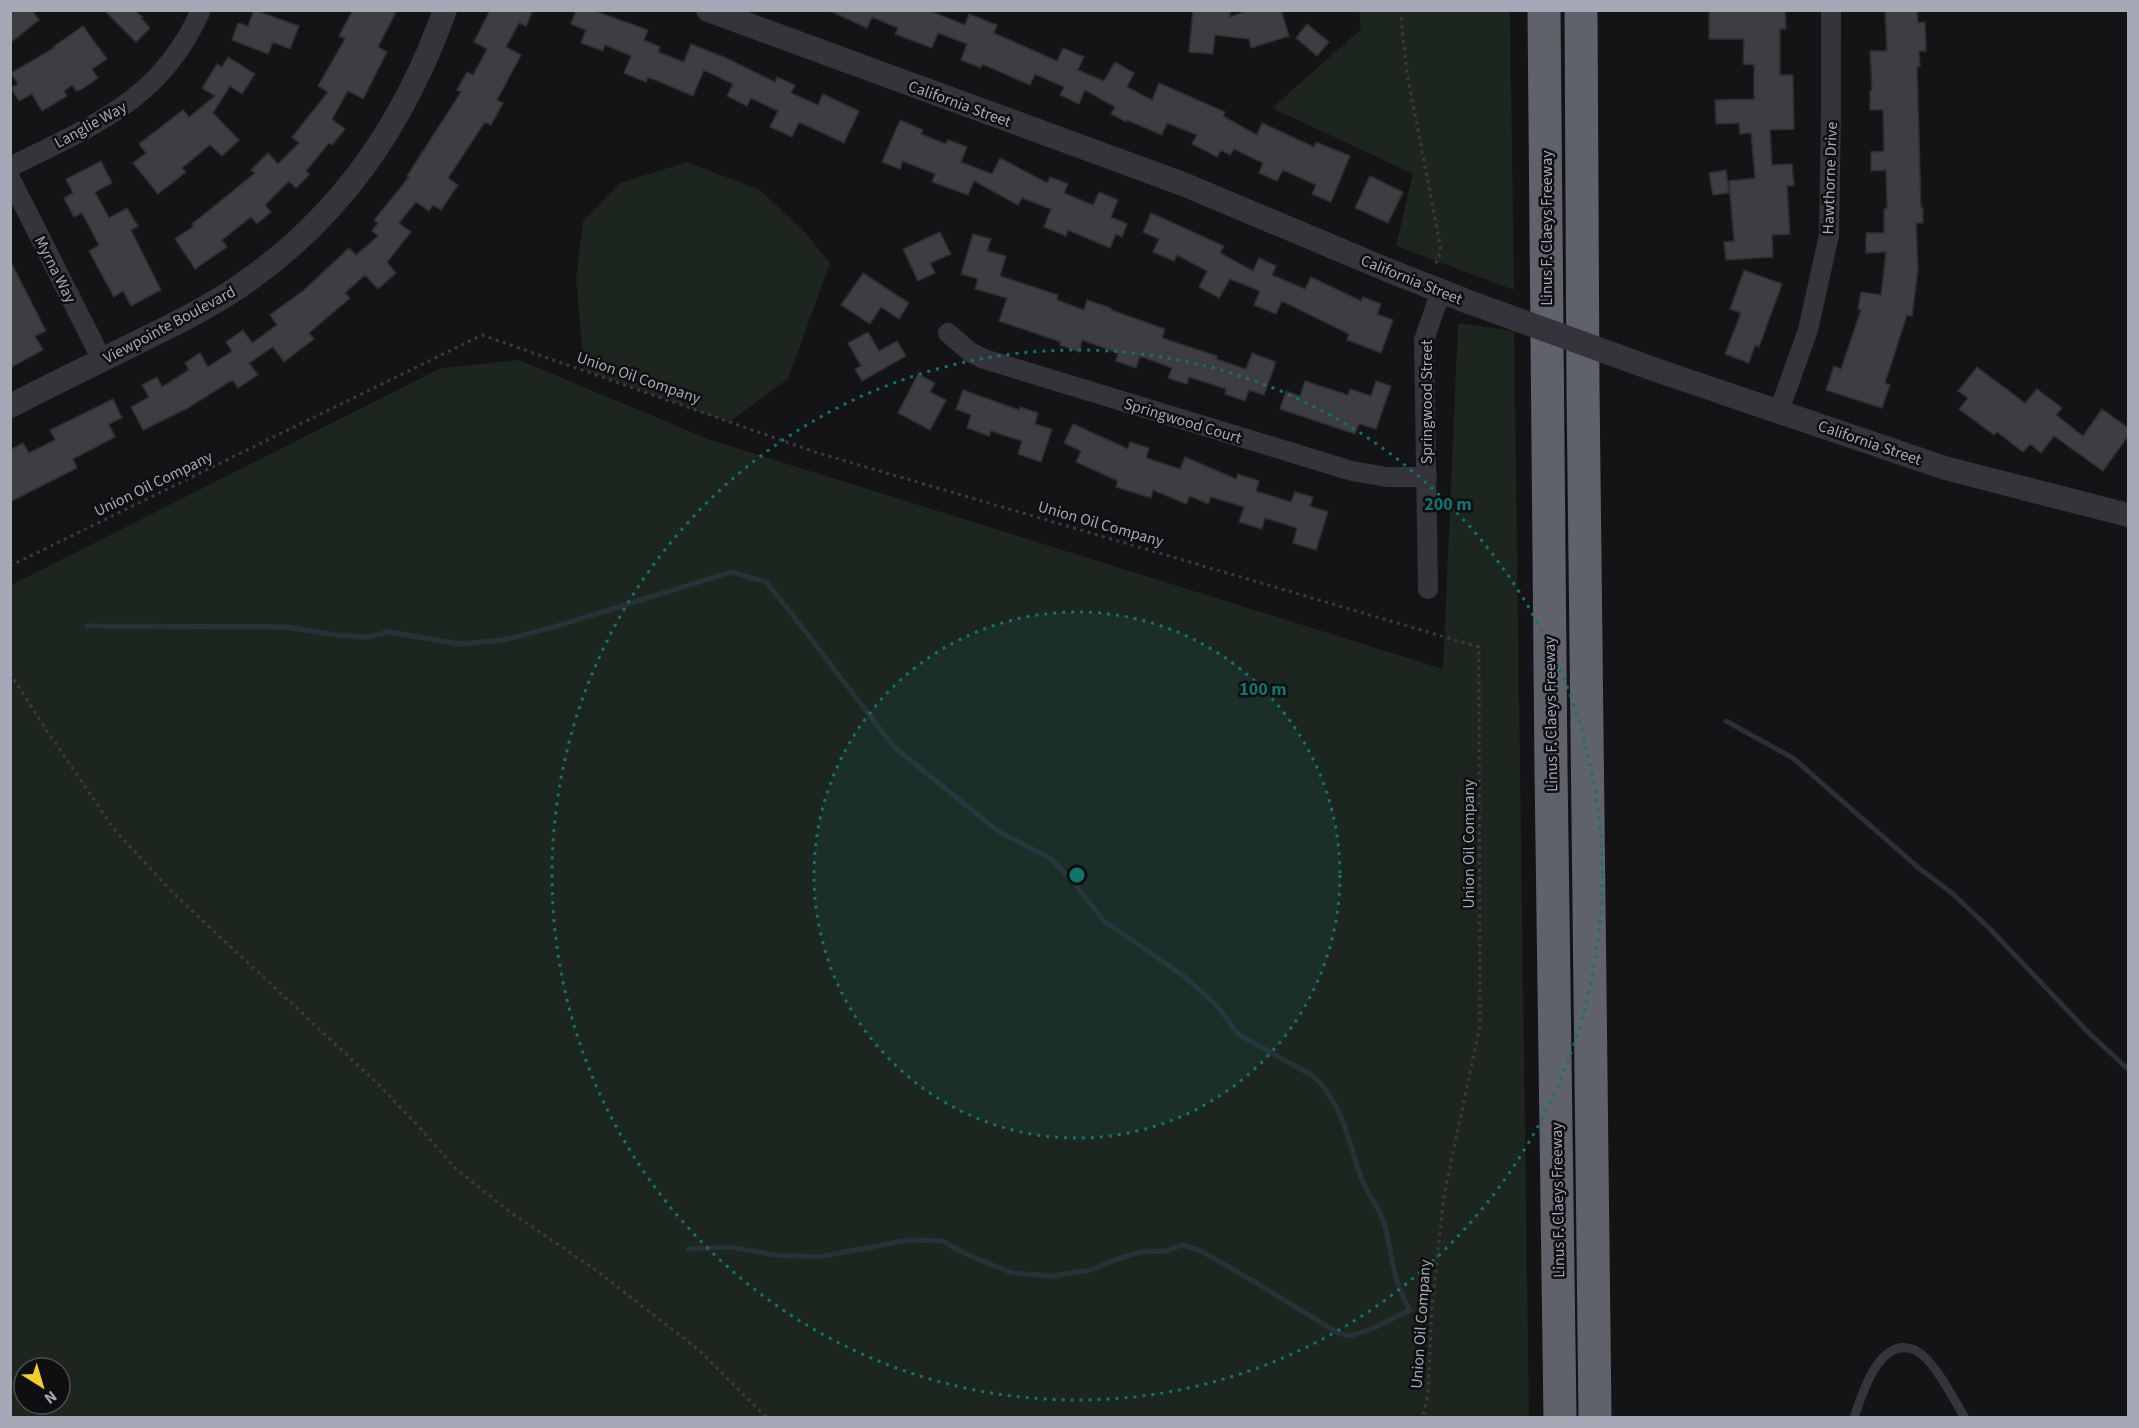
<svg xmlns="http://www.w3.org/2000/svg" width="2139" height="1428" font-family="'Source Sans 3',sans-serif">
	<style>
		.green { fill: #1d251f; fill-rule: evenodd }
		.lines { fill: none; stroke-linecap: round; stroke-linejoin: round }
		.stream { stroke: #293039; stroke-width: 5 }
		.building { fill: #3e3d42; stroke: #2e2d31; stroke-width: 1.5 }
		.path { stroke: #3a3b41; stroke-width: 3; stroke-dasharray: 3 4.5; stroke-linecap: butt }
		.service { stroke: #34343a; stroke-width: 9 }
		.minor { stroke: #34343a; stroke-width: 20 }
		.tertiary { stroke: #34343a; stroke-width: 24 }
		.motorway { stroke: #60626b; stroke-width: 33 }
		.tertiary-bridge { stroke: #34343a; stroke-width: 24 }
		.ring { fill: none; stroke: #0f766e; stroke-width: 3; stroke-dasharray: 3 6 }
		.labels { text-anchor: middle; stroke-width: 5; stroke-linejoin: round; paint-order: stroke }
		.street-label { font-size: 16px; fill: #a5a8b6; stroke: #0f0e10 }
		.centre { fill: #0f766e; stroke: #0f0e10; stroke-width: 3 }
		.ring-label { font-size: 18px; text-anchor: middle; font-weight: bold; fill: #0f766e; stroke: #0f0e10; stroke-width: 5; stroke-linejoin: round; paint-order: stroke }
	</style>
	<rect width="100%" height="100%" fill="#141315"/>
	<path class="green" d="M1359,11H1510L1514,290L1396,246L1413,174L1272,108L1361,29Z
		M687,162L760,190L805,232L830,263L788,379L729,422L584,370L576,278L583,221L620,183Z
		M1458,323L1514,331L1529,1417L11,1418V585L441,368L519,360L708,439L1443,669ZM24,1368H60V1404H24Z"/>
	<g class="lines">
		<path class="stream" d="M87,626L285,627L337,635L367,637L389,632L460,644L504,640L554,627L731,572L766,582L788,609L894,747L998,831L1050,858L1074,883L1104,921L1185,977L1217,1006L1238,1034L1313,1076C1343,1102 1349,1145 1362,1180C1368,1195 1381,1210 1385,1226C1393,1258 1392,1279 1410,1310L1374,1328L1350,1336L1336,1332L1255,1282L1199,1250L1182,1245L1166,1251L1141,1252L1117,1259L1091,1270L1053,1276L1012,1273L966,1254L943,1241L908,1240L818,1257L776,1255L729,1247L688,1249
			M1726,721L1793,758L1920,869L1952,893L1989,928L2090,1034L2128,1069"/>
	</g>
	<path class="building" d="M10,10H32L39,20L10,43Z
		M104,10H133L143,17L141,18L150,28L136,42Z
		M254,10L299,26L290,49L273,42L268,54L232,40L238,23L248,26Z
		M353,10H397L378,47L387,52L363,99L348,91L332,119L345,129L332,145L329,143L306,171L310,174L296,188L289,181L265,205L271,212L257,224L251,217L222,240L227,247L195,269L175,239L194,226L192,224L255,173L251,170L268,153L278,164L299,143L292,137L328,92L318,86L345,39L339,36Z
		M490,10H533L526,26L519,23L506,47L521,55L497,100L503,103L491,125L485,122L448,178L458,185L441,210L433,205L429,211L416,202L399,223L411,232L387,262L396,273L378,289L365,275L345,293L350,298L309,333L314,339L284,362L273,347L249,363L258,375L238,388L232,380L188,408L143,430L131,407L149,397L142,385L157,377L162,387L189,370L185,363L200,353L208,367L232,351L226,342L243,330L252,343L277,325L270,315L304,290L349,248L356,255L378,236L372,231L378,223L374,220L409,177L407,176L461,92L457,90L467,72L473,75L487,49L474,42Z
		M576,10H592L648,30L644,40L660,47L658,52L684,62L691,44L726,58L775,82L777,77L795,85L791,93L818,105L823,94L859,111L844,143L799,122L792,137L770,127L778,111L751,98L747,106L727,96L733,84L704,70L693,96L648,77L646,82L624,73L631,56L605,45L603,51L581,43L586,30L571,24Z
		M828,10H928L965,25L969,14L997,25L994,33L1057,61L1063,48L1084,57L1078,70L1104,81L1115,62L1134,73L1127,87L1152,100L1159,83L1225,112L1223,116L1257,135L1262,123L1314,147L1316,142L1350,156L1331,202L1312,194L1316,185L1283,170L1277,181L1259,173L1263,163L1234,149L1230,155L1221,150L1217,157L1192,144L1197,135L1167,123L1162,135L1127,120L1126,122L1111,114L1115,107L1085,90L1079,104L1060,95L1064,87L1035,74L1030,85L982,64L981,68L961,60L967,44L938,33L932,48L895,34L898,28L872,17L867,28Z
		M1193,10H1230V17L1249,10H1281L1289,36L1251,48L1249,39L1215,35L1213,54L1189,52Z
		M1709,10H1785L1786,29H1780V75H1793L1794,129L1770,130L1772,165L1792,164L1794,185L1787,186L1790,234L1772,235L1773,257L1726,260L1724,242L1734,241L1729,181L1755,178L1751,133L1740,134L1739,123L1716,124L1715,100L1754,99V65L1743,64L1744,39H1709Z
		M1885,10H1917L1918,23L1925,22L1926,51H1919L1920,67H1917L1921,208H1923V223H1916L1918,270L1912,316L1907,315L1885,383L1890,385L1882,408L1826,390L1834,366L1841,369L1861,310L1858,309L1861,292L1881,295L1886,252L1866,253V233H1884V209L1887,208L1886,170L1871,171V152L1884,151L1883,110H1870V91L1872,90L1870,51H1887Z
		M1307,24L1329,42L1317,56L1296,38Z
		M83,26L107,59L92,69L98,78L82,89L76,91L72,85L64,91L67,96L42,111L32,94L19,101L11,88L18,84L11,73L54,48L53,47Z
		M228,57L255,74L242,94L230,86L213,113L239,140L222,156L210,145L182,168L186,172L158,194L133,163L146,153L139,144L183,110L189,117L215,96L202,88L217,64L222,67Z
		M900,120L923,130L921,134L946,144L948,140L967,147L961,162L992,174L1000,158L1047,183L1050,177L1068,184L1064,193L1093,205L1099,192L1118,200L1111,217L1127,224L1122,237L1116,234L1110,248L1068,230L1066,236L1044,227L1051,209L1022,198L1018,205L974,181L968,195L932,182L935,174L903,161L900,169L882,162Z
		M101,161L112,183L95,192L109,218L127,208L138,226L131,230L161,290L131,306L123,291L114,297L89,251L99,245L82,213L74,217L64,198L73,193L66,179Z
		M1726,170L1729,193L1713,195L1709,173Z
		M1370,176L1403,192L1388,223L1355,208Z
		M1151,213L1224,246L1220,253L1253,271L1259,258L1276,266L1272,275L1305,289L1311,277L1361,301L1363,297L1381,304L1377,314L1393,320L1381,353L1347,340L1349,334L1282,301L1276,314L1254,305L1260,291L1230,279L1219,298L1199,287L1207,271L1177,255L1174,261L1153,252L1159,239L1143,232Z
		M940,232L951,254L930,263L935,273L918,281L903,249Z
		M973,234L991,239L987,251L1006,256L1000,276L1058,295L1057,300L1084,310L1087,300L1111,308V310L1165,329L1162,338L1217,356L1216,359L1246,369L1252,353L1276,362L1264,395L1249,390L1245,401L1225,394L1226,389L1189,377L1187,384L1168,378L1172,368L1140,356L1136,368L1116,361L1118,353L1082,340L1079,352L1060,345L1061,342L999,321L1007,298L975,289L978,279L961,274Z
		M10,260L46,331L35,336L43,350L10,368Z
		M1744,270L1782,284L1759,347L1755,345L1749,363L1725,354L1741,313L1730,309Z
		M863,273L909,303L899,319L881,307L870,324L841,305Z
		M868,332L879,351L897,341L906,356L862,381L855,369L861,366L848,343Z
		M1977,367L2025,403L2037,389L2062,408L2056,415L2083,436L2102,409L2128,428V436L2103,471L2054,436L2041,453L2030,444L2023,452L1997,432L1994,435L1959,409L1968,398L1958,391Z
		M918,374L935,383L930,392L946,400L930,430L898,413Z
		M1305,381L1348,395L1350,389L1371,396L1376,381L1391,386L1376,429L1359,424L1355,434L1280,409L1286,391L1300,396Z
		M963,390L1019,410L1020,407L1038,413L1035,424L1052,429L1041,462L1018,454L1022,441L991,431L989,436L967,428L971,415L956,409Z
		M113,399L122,418L109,424L115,437L73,459L77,468L10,502V450L23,443L29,453L55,440L50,430Z
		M1073,424L1128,449L1130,442L1149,448L1146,458L1180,469L1185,457L1236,479L1238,474L1259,481L1256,491L1291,502L1295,492L1313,497L1310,506L1328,512L1316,550L1293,543L1297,528L1265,518L1262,529L1239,522L1244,507L1211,497L1208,504L1190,496L1186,504L1153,490L1151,498L1116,487L1118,481L1076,462L1081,451L1064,443Z"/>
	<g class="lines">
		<path class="path" d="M1400,10L1407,73L1441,250L1434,268
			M10,566L482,335L815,452L1479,647L1480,1026L1444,1195L1432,1306L1428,1393L1423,1418
			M10,673L43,725L114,829L173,893L377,1083L421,1129L455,1168L510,1212L593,1268L699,1350L767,1418"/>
		<path class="service" d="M1854,1418C1862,1393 1880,1335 1915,1350C1934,1359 1954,1400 1965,1418"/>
		<path class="minor" d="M10,167C93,125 161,101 201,10
			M10,178L102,360
			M948,333L970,352L984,359L1352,471L1387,477H1427
			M1779,411L1808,330L1829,235L1831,112V10
			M1428,589L1424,340L1441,291"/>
		<path class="tertiary" d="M708,10L1183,184L1390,271L1469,302
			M1656,370L1945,468L2128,515
			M10,406C51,385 92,365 132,345C169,327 206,309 240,286C341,217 404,124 445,10"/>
		<path class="motorway" d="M1544,10L1551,770L1560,1418
			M1581,10L1583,388L1595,1418"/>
		<path class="tertiary-bridge" d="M1469,302L1656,370"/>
	</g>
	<circle cx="1077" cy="875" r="263" fill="#0f766e" fill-opacity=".12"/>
	<g class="ring">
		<circle cx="1077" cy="875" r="263"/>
		<circle cx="1077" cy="875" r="525"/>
	</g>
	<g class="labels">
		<g class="street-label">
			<text transform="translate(960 103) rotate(20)" y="6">California Street</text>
			<text transform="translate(90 124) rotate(-29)" y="6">Langlie Way</text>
			<text transform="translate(1829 178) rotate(-88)" y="6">Hawthorne Drive</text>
			<text transform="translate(1546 228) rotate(-90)" y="6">Linus F. Claeys Freeway</text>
			<text transform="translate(56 269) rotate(63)" y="6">Myrna Way</text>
			<text transform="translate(1412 279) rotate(22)" y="6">California Street</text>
			<text transform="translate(169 324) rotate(-28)" y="6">Viewpointe Boulevard</text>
			<text transform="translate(639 377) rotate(19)" y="6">Union Oil Company</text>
			<text transform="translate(1426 402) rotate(-90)" y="6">Springwood Street</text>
			<text transform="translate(1183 420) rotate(17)" y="6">Springwood Court</text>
			<text transform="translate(1870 442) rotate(19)" y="6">California Street</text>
			<text transform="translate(153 483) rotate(-26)" y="6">Union Oil Company</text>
			<text transform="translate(1101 523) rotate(16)" y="6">Union Oil Company</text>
			<text transform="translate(1550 714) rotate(-91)" y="6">Linus F. Claeys Freeway</text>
			<text transform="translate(1468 844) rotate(-90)" y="6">Union Oil Company</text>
			<text transform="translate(1557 1200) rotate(-91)" y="6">Linus F. Claeys Freeway</text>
			<text transform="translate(1420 1324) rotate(-86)" y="6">Union Oil Company</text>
		</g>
	</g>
	<circle cx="1077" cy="875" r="9" class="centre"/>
	<g class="ring-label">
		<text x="1448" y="510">200 m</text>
		<text x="1263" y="695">100 m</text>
	</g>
	<rect width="2139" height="1428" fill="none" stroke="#a5a8b6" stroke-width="24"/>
	<g transform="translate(42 1386) rotate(143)"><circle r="28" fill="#0f0e10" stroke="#4b4c52" stroke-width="1.5"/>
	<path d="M0-4.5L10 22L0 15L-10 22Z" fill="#f5cc2c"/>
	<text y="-9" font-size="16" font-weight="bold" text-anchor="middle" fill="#a5a8b6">N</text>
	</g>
</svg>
